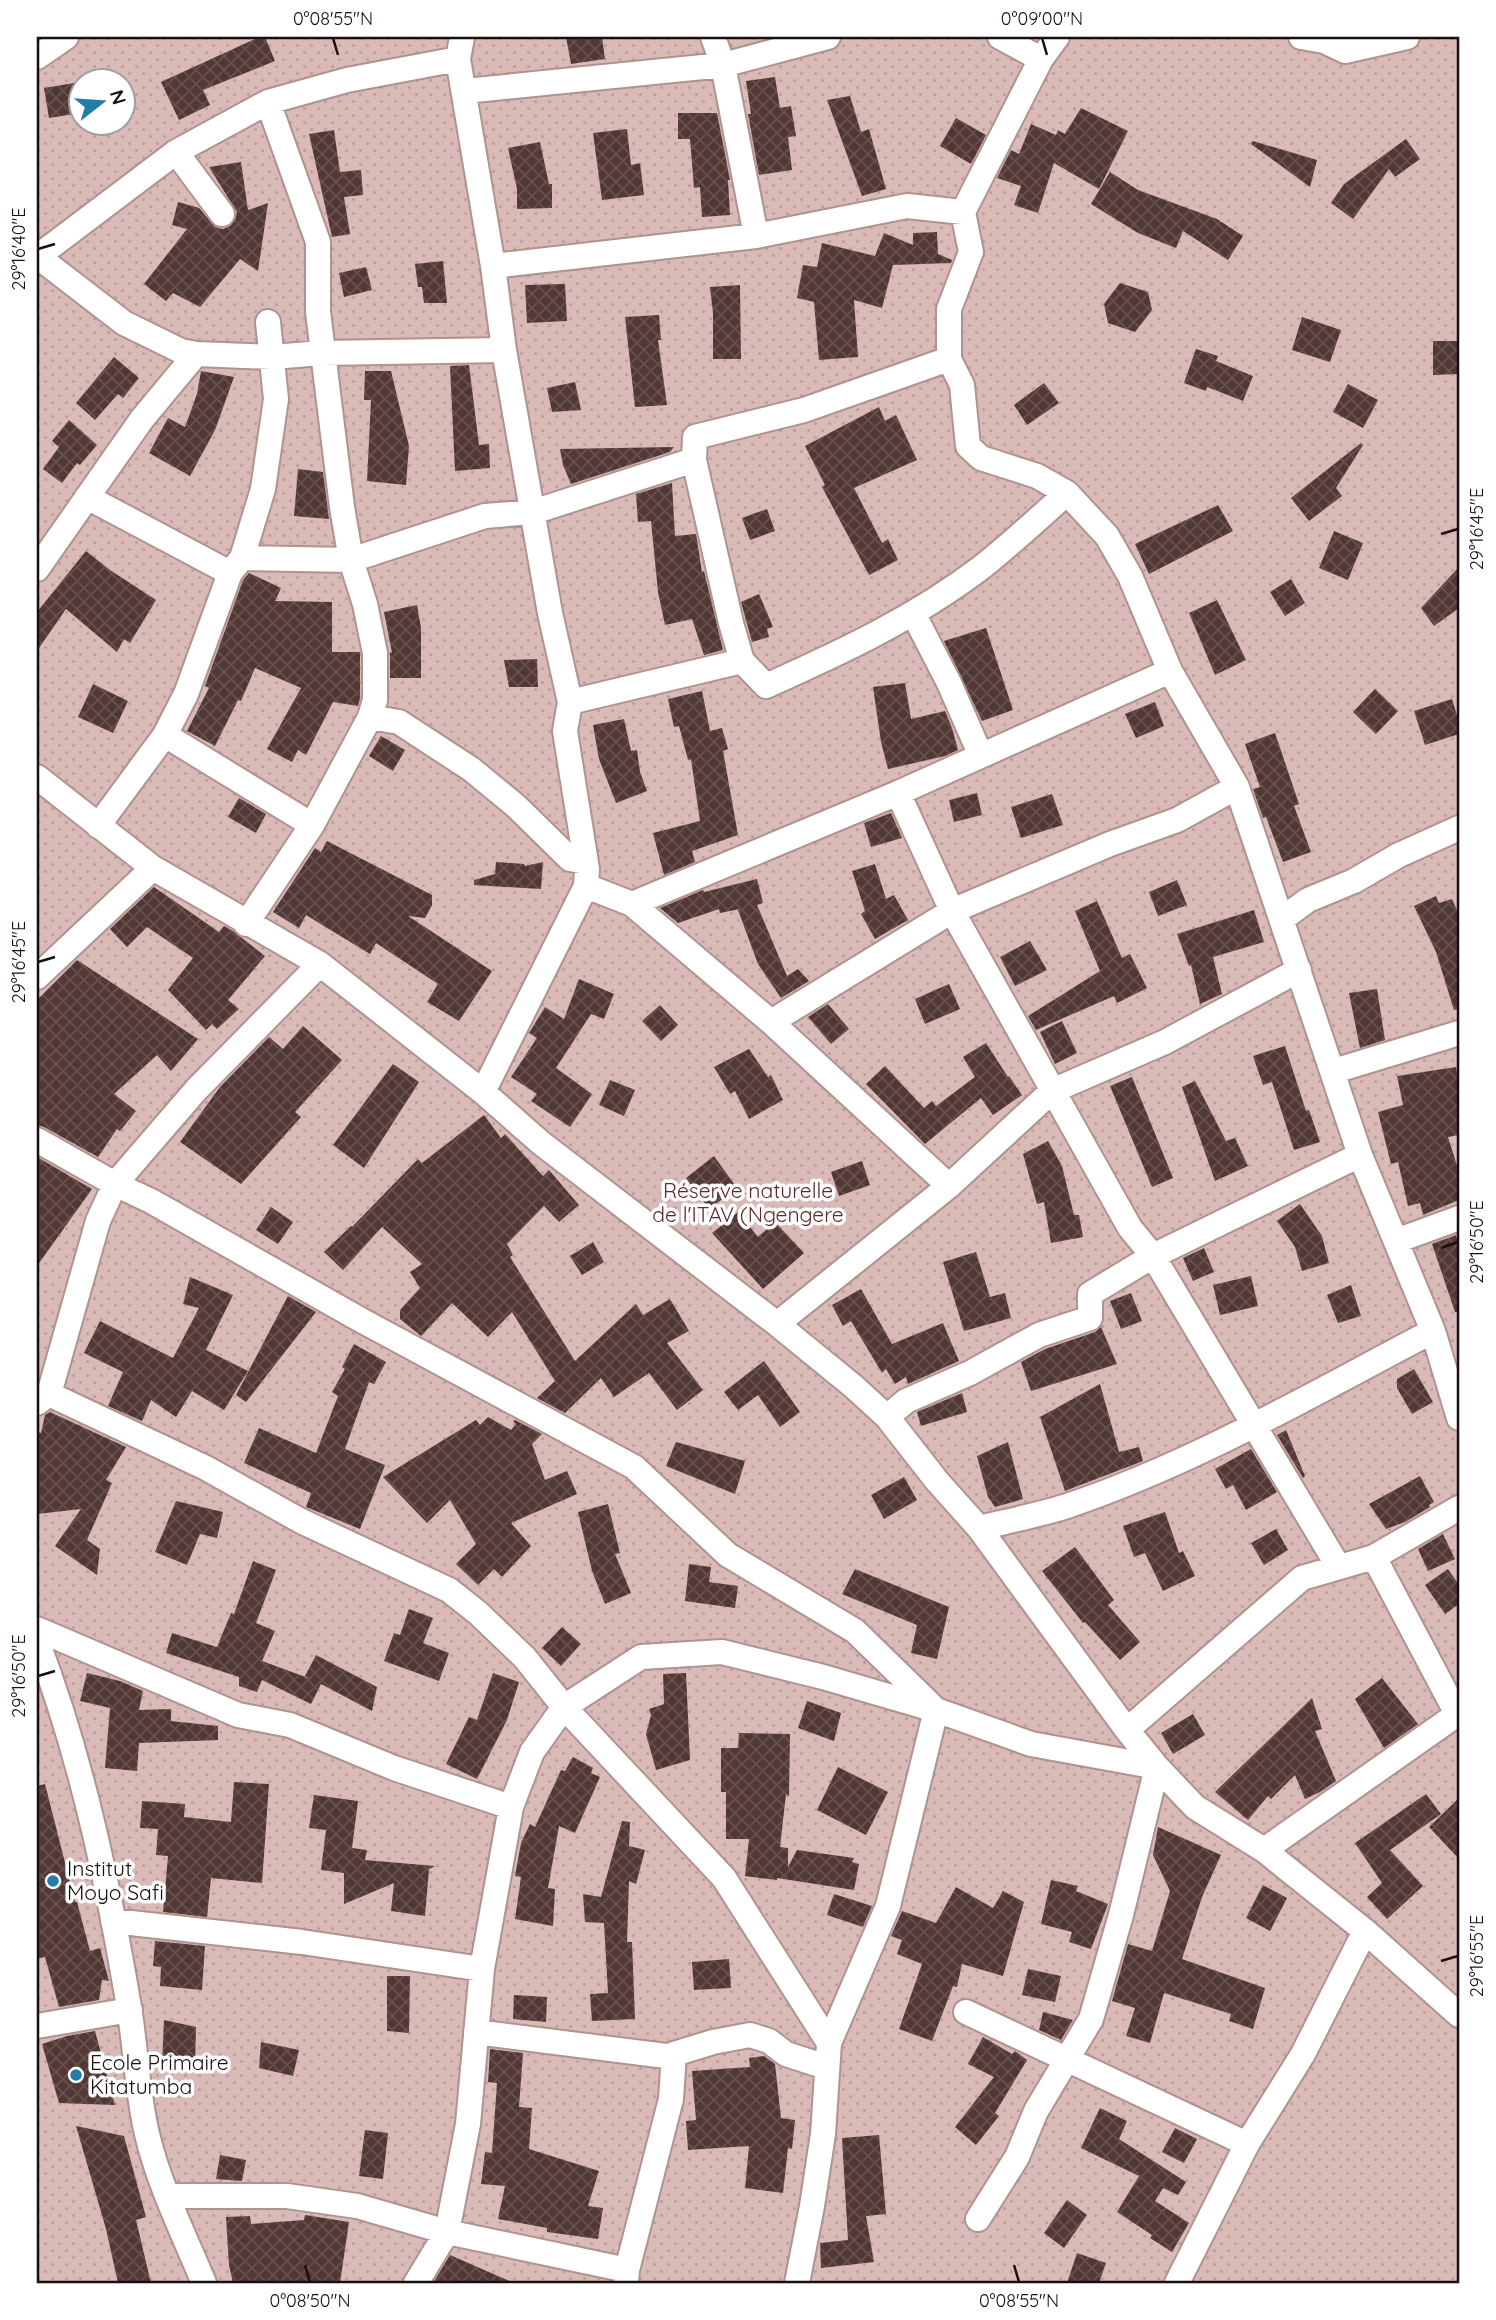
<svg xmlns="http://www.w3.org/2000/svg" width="1496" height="2320" font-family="Quicksand,sans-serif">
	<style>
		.park { fill: url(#park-dots); fill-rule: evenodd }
		.building { fill: url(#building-cross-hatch) }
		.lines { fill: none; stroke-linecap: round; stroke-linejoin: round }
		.minor-casing { stroke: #b0928e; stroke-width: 28 }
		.minor { stroke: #fff; stroke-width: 24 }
		.ticks { fill: none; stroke: #190e0d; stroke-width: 2.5 }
		.poi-dot { fill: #217eab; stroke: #fff; stroke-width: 2.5 }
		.labels { text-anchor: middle; stroke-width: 7; stroke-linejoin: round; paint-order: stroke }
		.park-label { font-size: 21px; fill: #5d2a27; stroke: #fff }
		.poi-label { font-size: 21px; fill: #190e0d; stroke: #fff; text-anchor: start }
		.neatline { fill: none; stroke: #190e0d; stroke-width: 2.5 }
		.ticks-label { font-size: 18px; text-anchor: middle; fill: #190e0d }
	</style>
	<defs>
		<pattern id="park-dots" width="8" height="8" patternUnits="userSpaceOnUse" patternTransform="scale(1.75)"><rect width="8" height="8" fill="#dabab6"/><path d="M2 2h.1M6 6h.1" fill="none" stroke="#ba9f9b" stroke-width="1.8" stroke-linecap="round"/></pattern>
		<pattern id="building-cross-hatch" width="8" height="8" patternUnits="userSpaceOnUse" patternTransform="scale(1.75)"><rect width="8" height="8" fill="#523835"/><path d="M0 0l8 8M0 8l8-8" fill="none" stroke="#67514f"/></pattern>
	</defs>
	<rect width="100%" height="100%" fill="#fceeec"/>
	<path class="park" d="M37,37H1459V2283H37ZM80,80H122V122H80Z"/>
	<path class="building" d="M259,37H265L275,61L203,90L210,105L179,120L161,82Z
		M566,37H602L605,59L571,64Z
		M775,77L780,108L791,106L796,136L788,137L792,170L759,175L748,114H751L746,81Z
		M80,82V113L49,118L44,88Z
		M850,96L861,132L869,129L886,189L862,196L827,100Z
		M1081,108L1128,131L1099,189L1054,163L1038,213L1014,205L1021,186L997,178L1011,150L1019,154L1031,124L1056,135L1058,130L1065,134Z
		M678,113H717L730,180H728L730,215L702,217L700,187L694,188L690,139H678Z
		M956,118L986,135L971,164L940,146Z
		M627,129L631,165L640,163L644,195L602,200L593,133Z
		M334,130L340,172L361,170L363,195L344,197L350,234L332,237L309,134Z
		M1406,139L1420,159L1395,177L1389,169L1353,219L1331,203L1344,184Z
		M1253,141L1317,160L1310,187L1251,144Z
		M540,142L549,184H552V208L517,209V189L508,148Z
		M241,162L248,210L268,203L258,271L240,259L200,307L173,293L166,301L144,284L187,229L172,225L178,202L199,208L215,227L223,229L230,226L235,220L237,212L209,167Z
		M1110,172L1138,190L1217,219L1243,236L1228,260L1183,231L1176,248L1138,233L1091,204Z
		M937,232L938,254L952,260L951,263L893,265L882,308L854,300L858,357L819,360L814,302L797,298L803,265L817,267L822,243L875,256L884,233L913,245V233Z
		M443,261L447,303H424L422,287H418L415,264Z
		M366,267L372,290L344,297L339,273Z
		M1120,283L1148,292L1152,310L1135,332L1108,323L1104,304Z
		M565,284L567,321L527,323L525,285Z
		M740,285L741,359H713V313L710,287Z
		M659,315L661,340H658L667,405L635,407L625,317Z
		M1302,317L1341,330L1330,362L1292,350Z
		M1433,341H1459V374L1433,375Z
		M1196,349L1218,356L1216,361L1253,376L1243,401L1207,387L1206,391L1184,383Z
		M114,357L139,378L123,398L118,394L95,420L76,403Z
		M469,365L479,445L489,444L490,468L455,471L450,366Z
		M201,371L234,377L215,430L190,476L149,453L168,418L185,427L197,394Z
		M365,371H391L409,446L406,485L367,481L371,400H364Z
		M575,382L581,410L552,412L547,388Z
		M1044,383L1059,403L1027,425L1014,405Z
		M1348,384L1378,400L1363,428L1333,412Z
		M879,407L885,421L896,415L917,460L854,488L882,543L888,539L898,560L869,575L822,487L825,485L805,446Z
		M69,420L97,445L80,465L77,463L62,483L43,469L59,447L52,441Z
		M1361,443L1363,445L1336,488L1342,496L1309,521L1291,498Z
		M674,447L670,452L571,484L563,465L560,449Z
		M298,469L323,472L329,519L294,516Z
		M672,483L675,536L696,534L702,572L704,571L723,650L704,655L692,619L665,625L658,592L651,521L638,522L636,494Z
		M1218,505L1233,531L1149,574L1135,544Z
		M767,509L775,531L750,540L742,518Z
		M1334,531L1363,543L1348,580L1319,568Z
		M86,551L110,570L156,600L130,643L124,639L117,652L66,609L37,651V612Z
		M1459,567V608L1434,626L1421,608Z
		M249,573L281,588L275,601L332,602V652H360V698L358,706L333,702L306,755L298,750L292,762L267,749L301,688L255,668L241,701L238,700L215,746L187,731L209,688L205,686L243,580Z
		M1291,579L1305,603L1285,616L1270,592Z
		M759,594L773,627L767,629L769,637L752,642L741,602Z
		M1217,600L1246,660L1215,675L1189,613Z
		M417,605L421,628V678H390V652L392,653L384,612Z
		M986,628L1013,710L982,721L944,641Z
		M537,659L538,687H509L504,660Z
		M905,683L911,719L945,711L952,728L958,750L945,756L888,769L881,742L873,687Z
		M93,684L128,701L113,733L78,717Z
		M1375,689L1398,711L1376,734L1353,712Z
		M702,691L710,731L722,728L728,749L723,751L738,835L692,851L695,862L664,875L653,833L700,821L691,759L688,760L679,726L674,727L668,699Z
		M1452,699L1459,722V734L1425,745L1414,711Z
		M1155,702L1164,726L1136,738L1125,714Z
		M624,719L631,751L637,750L640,772L647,791L616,803L599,759L593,725Z
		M1275,733L1299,804L1294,806L1311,852L1283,862L1266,817L1263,818L1253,789L1260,787L1245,744Z
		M381,736L405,750L393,771L369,756Z
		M977,793L982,815L954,822L949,800Z
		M1052,794L1063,825L1021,838L1011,807Z
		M239,798L266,814L256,833L228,817Z
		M891,813L902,838L871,847L864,823Z
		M327,841L432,895V905L425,918L408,916L492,971L459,1021L427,1002L438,984L376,943L370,954L306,915L299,928L273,912L315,848L321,852Z
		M496,862L524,864L525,866L543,862L541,889L474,885V880L495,874Z
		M875,864L886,899L894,895L908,920L875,939L861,914L865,911L852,871Z
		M757,879L763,903L757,905L787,976L798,969L809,981L781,998L758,964L738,910L740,909L720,913L719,909L678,923L660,908L703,890L704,892Z
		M1177,880L1187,905L1158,916L1149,892Z
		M154,887L219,932L224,926L233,931L265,956L228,1000L239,1009L217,1029L212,1024L206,1030L168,990L193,958L147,927L127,947L110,929Z
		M1436,896L1439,903L1452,899L1459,915V1009L1454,1010L1436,952L1414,906Z
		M1097,901L1122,958L1130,954L1147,988L1117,1003L1114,996L1036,1030L1028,1016L1100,971L1075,911Z
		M1254,910L1264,942L1213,957L1222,994L1200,1004L1191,965L1189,966L1177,934Z
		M1030,941L1047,970L1015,986L1000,957Z
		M77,960L198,1039L171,1071L157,1055L114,1094L136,1111L120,1131L117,1129L98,1157L44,1127L37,1125V1000Z
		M579,979L614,994L604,1019L591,1014L556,1068L592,1094L570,1127L531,1101L537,1094L511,1077L537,1038L529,1033L545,1007L564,1019Z
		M949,984L960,1009L925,1024L915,999Z
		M1377,989L1385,1040L1360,1048L1349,993Z
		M828,1004L849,1029L831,1044L808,1017Z
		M660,1005L678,1025L661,1041L642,1021Z
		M1062,1021L1077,1053L1055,1064L1040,1032Z
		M303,1026L342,1060L295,1112L301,1117L241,1184L180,1142L220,1087L269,1037L283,1049Z
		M986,1043L1008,1077L1009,1076L1022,1095L993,1115L981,1098L925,1144L866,1084L885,1066L924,1108L932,1101L936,1106L975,1077L963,1057Z
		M1285,1046L1306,1111L1309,1110L1320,1142L1294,1150L1272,1082L1263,1085L1253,1056Z
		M749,1049L768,1077L771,1075L783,1100L749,1119L735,1091L730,1094L714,1067Z
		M393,1064L419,1082L364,1168L333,1145Z
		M1456,1067L1459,1087V1135L1448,1137L1459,1172V1200L1423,1215L1420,1203L1408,1206L1398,1162L1391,1164L1378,1112L1403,1105L1397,1076Z
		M1132,1077L1173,1178L1152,1187L1110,1086Z
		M610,1080L635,1090L624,1116L599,1105Z
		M1195,1081L1226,1141L1235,1138L1248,1166L1215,1181L1182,1087Z
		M484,1115L501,1138L505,1134L543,1176L549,1170L579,1205L559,1222L544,1206L507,1244L513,1255L510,1257L575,1361L636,1304L643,1315L670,1299L689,1331L667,1343L703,1390L677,1410L649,1373L614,1397L601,1378L565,1413L537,1398L555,1381L512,1312L488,1337L452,1303L421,1336L400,1319V1310L420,1288L410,1272L422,1264L382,1227L343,1270L324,1252L351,1226L352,1227L418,1159L422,1163Z
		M1048,1141L1062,1166L1074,1215H1079L1083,1237L1051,1243L1044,1202L1037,1204L1023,1154Z
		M714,1156L737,1188L709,1209L686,1178Z
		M37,1157L92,1189L37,1266Z
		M862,1161L870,1185L839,1196L831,1172Z
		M1300,1204L1322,1236L1329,1263L1302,1271L1295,1247L1277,1221Z
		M271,1207L293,1222L278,1244L256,1230Z
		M738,1212L758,1237L775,1222L804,1253L763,1289L712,1233Z
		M1456,1235L1459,1246V1312H1455L1432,1244Z
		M593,1242L604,1262L582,1275L570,1256Z
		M1204,1248L1214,1272L1193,1281L1183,1258Z
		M976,1252L990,1297L1005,1293L1011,1318L964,1331L943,1262Z
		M1251,1276L1258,1306L1220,1315L1213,1285Z
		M190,1277L233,1295L206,1350L248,1371L224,1410L192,1391L176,1417L151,1400L142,1421L108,1406L123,1372L84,1353L100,1321L173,1358L199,1308L183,1304Z
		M1351,1285L1361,1316L1338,1323L1327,1295Z
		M861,1289L892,1344L943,1323L959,1361L908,1384L906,1377L895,1384L886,1369L882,1373L851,1321L843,1326L832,1305Z
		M1131,1293L1142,1321L1121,1329L1110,1301Z
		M288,1296L316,1312L246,1402L236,1395Z
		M1101,1327L1117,1364L1031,1391L1021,1362L1045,1349L1095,1332Z
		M354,1344L386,1362L374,1384L369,1382L345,1449L385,1465L360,1529L306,1507L311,1493L244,1463L259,1428L316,1453L338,1396L332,1392L345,1369L342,1367Z
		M764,1361L800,1412L780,1427L758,1395L738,1410L724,1392Z
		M1414,1369L1433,1402L1412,1414L1397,1388V1379Z
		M1100,1384L1119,1452L1139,1447L1143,1461L1065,1491L1040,1417Z
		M962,1393L967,1412L921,1426L917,1412Z
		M50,1412L126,1447L106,1480L112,1483L87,1540L100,1549L97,1575L55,1546L81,1509L37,1514V1432L41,1433L45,1415Z
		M488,1417L511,1430L516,1424L513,1421L515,1420L542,1434L532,1444L545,1480L567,1471L577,1494L511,1523L531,1546L502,1577L494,1569L478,1585L456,1564L476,1544L450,1500L427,1523L383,1477L476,1420L480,1425Z
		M1286,1430L1305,1476L1303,1478L1277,1435Z
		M676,1442L745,1461L735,1494L666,1466Z
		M1008,1442L1023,1499L995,1507L988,1497L977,1456Z
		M1251,1449L1277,1492L1246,1510L1233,1485L1226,1489L1215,1469Z
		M1420,1476L1434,1502L1429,1505L1430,1507L1405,1522L1386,1529L1369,1504Z
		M904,1477L917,1500L884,1519L871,1495Z
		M176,1501L223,1512L217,1538L200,1534L187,1565L155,1552Z
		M608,1504L620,1553L615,1554L631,1593L605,1604L592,1571L578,1512Z
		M1165,1512L1179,1553L1183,1551L1195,1576L1163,1591L1145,1553L1134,1557L1123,1526Z
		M1276,1529L1288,1550L1264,1565L1251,1543Z
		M1443,1534L1455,1559L1428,1571L1418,1549Z
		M1075,1547L1114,1600L1108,1605L1140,1642L1120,1660L1085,1622L1083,1623L1042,1571Z
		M253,1561L276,1570L256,1623L275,1631L262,1661L311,1679L305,1676L316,1655L377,1687L372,1711L321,1684L311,1704L262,1680L257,1692L239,1686V1677L166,1653L172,1633L217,1647L231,1613L234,1614Z
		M689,1564L711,1567L709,1582L738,1586L735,1608L685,1601Z
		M855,1569L949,1607L937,1659L911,1653L917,1625L842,1594Z
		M1448,1569L1459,1585V1604L1445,1614L1425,1585Z
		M409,1609L433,1618L423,1643L449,1653L439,1681L384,1661L394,1633L400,1635Z
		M562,1627L581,1644L561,1666L542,1648Z
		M87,1673L120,1681L143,1691L139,1710L171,1709V1721L218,1726V1740L139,1743L137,1771L105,1768L110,1708L80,1701Z
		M493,1673L519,1682L507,1720L477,1779L446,1764L469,1717L477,1720Z
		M686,1673L690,1760L656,1770L646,1734L651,1715L649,1709L664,1704L663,1674Z
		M1382,1678L1418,1724L1384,1748L1355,1699Z
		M1312,1698L1322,1729L1315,1731L1336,1781L1320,1792L1305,1799L1295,1775L1271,1799L1268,1796L1248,1820L1215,1792Z
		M807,1701L841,1713L834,1741L798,1728Z
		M1193,1714L1205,1735L1173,1754L1161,1733Z
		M739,1733L790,1734L789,1796L786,1794L780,1847L788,1848V1867L797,1850L854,1858L852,1862L859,1864L854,1890L777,1878V1880L745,1876L749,1839H726V1792H721V1748H738Z
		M573,1757L593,1768L591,1773L600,1777L575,1833L559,1826L548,1888L555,1889L553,1926L515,1919L521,1877L515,1876L521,1843L530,1824L535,1827L561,1770L565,1771Z
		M838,1767L888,1792L866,1835L817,1810Z
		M234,1782L269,1784L262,1883L211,1878L207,1917L163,1912L168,1856L156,1855L158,1829L140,1828L142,1801L185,1804L184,1817L231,1822Z
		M45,1784L75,1902H77L90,1951L100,1948L109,1981L102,1980L99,2000L59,2007L45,1957L37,1959V1786Z
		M1426,1794L1441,1814L1390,1850L1423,1886L1387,1919L1367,1897L1382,1883L1355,1843Z
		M314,1795L358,1801L352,1848L367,1850L365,1860L435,1866L429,1869L425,1916L391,1911L394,1883L344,1904V1873L321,1870L326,1830L309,1828Z
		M1459,1798V1859L1429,1827Z
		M622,1821L630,1822L629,1846L645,1850L636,1884L629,1881L627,1942H632L635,2019L592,2021L590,1994L608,1993L604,1923L585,1922L583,1894L601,1897Z
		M1158,1827L1221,1855L1202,1897L1182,1959L1265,1988L1253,2029L1229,2021L1231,2014L1164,1993L1150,2043L1126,2036L1135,2008L1112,2001L1128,1944L1152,1951L1170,1891L1153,1855Z
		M1051,1880L1078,1886L1076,1891L1108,1904L1091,1949L1069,1942L1072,1932L1041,1924Z
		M1263,1885L1287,1898L1270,1931L1246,1918Z
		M956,1887L993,1908L1003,1891L1024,1902L1003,1976L962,1964L957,1987L953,1986L932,2041L899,2029L922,1964L897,1954L902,1940L891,1936L902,1911L936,1923Z
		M834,1894L872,1906L863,1927L827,1915Z
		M155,1941L205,1946L202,1990L160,1986L161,1967L153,1966Z
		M729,1959L731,1988L694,1990L692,1962Z
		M1028,1969L1061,1976L1055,2002L1022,1995Z
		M387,1976H410L409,2033L387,2031Z
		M514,1995L547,1997L546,2022L513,2019Z
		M1043,2012L1073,2020L1061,2040L1039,2030Z
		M164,2020L196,2027L195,2066L162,2065Z
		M95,2031L115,2105L59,2103L42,2044L67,2036Z
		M983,2037L1012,2054L1015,2051L1027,2060L995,2113L999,2116L976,2145L955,2127L994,2077L968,2064Z
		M261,2042L299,2050L293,2076L259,2068Z
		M490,2049L523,2053L519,2107L532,2108L529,2149L599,2171L588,2206L603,2208L598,2239L547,2232V2228L498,2219L505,2186L481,2184L485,2152L492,2153L497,2083L488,2082Z
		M764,2056L775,2064L781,2118L795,2120L792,2149L788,2148L783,2193L745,2188L749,2146L688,2150L686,2121L696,2120L692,2071L750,2067L749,2058Z
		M1100,2108L1127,2121L1119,2139L1186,2182L1178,2195L1163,2188L1155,2201L1189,2223L1172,2252L1150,2238L1152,2235L1117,2212L1139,2176L1081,2148Z
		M76,2126L124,2136L146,2217L136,2220L151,2283H118L106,2229Z
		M1175,2128L1197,2139L1184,2163L1162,2152Z
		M365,2130L388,2133L383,2179L359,2176Z
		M879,2135L886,2214L866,2216L874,2262L821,2268L820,2243L848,2240L842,2138Z
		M220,2155L246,2160L242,2181L216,2179Z
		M1067,2200L1087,2215L1064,2248L1044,2233Z
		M305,2215L349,2222L340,2283H233L229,2265L226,2217L250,2216L251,2224L304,2220Z
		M1077,2253L1106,2263L1099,2283H1067Z
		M450,2255L514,2283H433Z"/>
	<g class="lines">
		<defs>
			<path id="minor" d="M462,37L458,59L493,266L504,350L550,613L570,702L565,731L587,869L586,886L483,1092
				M713,37L723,65L756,236
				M1000,37L1041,59
				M1057,37L1041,59L963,212L971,252L949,309V359L962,385L968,446L981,458L1037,476L1067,493L1107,536L1130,576L1170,671L1237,787L1360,1155L1433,1331L1459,1418
				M1301,37L1324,41L1345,51L1407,37
				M37,57L66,37
				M465,91L723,65L828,37
				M176,152L222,214
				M37,256L124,323L181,351L196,354L272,357L322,353L504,350
				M37,257L176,152L268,102L347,80L458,59
				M493,266L756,236L907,206L963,212
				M694,460L731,623L742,661
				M87,497L230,573
				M242,558L351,560L485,516L533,512L694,460L695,437L804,410L949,359
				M37,569L142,419L196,354
				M913,613L949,683L981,756
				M570,702L742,661L766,686C842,652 915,618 982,567C1011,544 1039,518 1067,493
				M370,717L399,722L471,769L516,806L570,859L586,862
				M165,735L312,825
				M37,777L153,868L320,964L483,1092L541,1143L777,1324L853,1386L887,1417L937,1481L979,1528L1127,1730L1157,1767L1195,1807L1264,1850L1365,1931L1459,2015
				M898,793L952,911L1130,1228L1153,1256L1338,1566
				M98,826L165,735L186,694L230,573L242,558L263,489L276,399L268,322
				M586,886L632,904L898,793L1170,671
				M632,904L771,1022L949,1186
				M1282,919L1308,900L1354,881L1399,855L1459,828
				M246,924L312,825L370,717L375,700V653L365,604L351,560L342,507L318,312V242L268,102
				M37,977L153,868
				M771,1022L952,911L1110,844L1177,820L1237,787
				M1334,1071L1459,1033
				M37,1140L115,1184L151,1201L359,1319L634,1467L728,1555L855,1631L936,1710L888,1906L829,2043L823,2134L812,2206L797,2283
				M1396,1241L1459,1218
				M777,1324L949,1186L1052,1091L1165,1042L1299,970
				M49,1394L206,1468L301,1521L449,1590L478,1613L525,1658L564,1707L724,1878L829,2043
				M37,1403L49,1394L98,1221L115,1184L196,1090L320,964
				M887,1417L906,1401L970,1373L1039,1335L1090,1318V1294L1153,1256L1360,1155
				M979,1528C1008,1521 1039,1515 1067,1506C1195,1463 1314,1393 1433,1331
				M1374,1557L1457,1714
				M37,1629L238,1715L290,1725L394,1768L511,1807
				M37,1641C82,1759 108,1883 129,2007C136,2050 137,2092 147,2134C159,2185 184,2235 204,2283
				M1127,1730L1302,1578L1374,1557L1459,1508
				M1264,1850L1459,1713
				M113,1921L302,1942L482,1969
				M966,2012L1247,2144
				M37,2026L130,2010
				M476,2032L674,2057
				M168,2196H287L357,2206L447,2232L627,2270
				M978,2219L1017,2157L1036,2111L1091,2019L1121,1915L1157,1767
				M416,2283L447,2232L468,2124L482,1969L511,1807L532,1752L564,1707L641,1657L722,1652L823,1677L936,1710L1031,1744L1157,1767
				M626,2283L627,2270L671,2099L674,2054L713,2042L750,2035L769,2041L786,2054L826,2067
				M1177,2283L1247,2144L1303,2054L1365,1931"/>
		</defs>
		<use href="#minor" class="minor-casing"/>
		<use href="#minor" class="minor"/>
	</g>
	<path class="ticks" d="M333,38L338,55M1042,38L1047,55M38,249L55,244M1441,534L1458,529M38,962L55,957M1441,1248L1458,1242M38,1676L55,1671M1441,1961L1458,1956M305,2265L310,2282M1014,2265L1019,2282"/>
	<g class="poi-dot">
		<circle cx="53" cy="1881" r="7"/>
		<circle cx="76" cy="2075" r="7"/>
	</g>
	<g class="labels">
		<g class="park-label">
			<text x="748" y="1198">Réserve naturelle<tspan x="748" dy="24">de l'ITAV (Ngengere</tspan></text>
		</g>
		<g class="poi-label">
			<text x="67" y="1876">Institut<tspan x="67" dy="24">Moyo Safi</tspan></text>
			<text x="90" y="2070">Ecole Primaire<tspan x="90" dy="24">Kitatumba</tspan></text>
		</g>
	</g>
	<rect width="1496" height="2320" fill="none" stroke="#ffffff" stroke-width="77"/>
	<g transform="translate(102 102) rotate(73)"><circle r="33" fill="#ffffff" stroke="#a39f9e" stroke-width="2"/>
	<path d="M0-5L12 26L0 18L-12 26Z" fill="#217eab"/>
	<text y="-10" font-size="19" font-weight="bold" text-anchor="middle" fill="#190e0d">N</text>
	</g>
	<rect x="38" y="38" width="1420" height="2244" class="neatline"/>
	<g class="ticks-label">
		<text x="333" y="25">0°08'55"N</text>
		<text x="1042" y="25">0°09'00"N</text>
		<text transform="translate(19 249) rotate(-90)" y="6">29°16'40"E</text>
		<text transform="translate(1477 529) rotate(-90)" y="6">29°16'45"E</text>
		<text transform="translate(19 962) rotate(-90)" y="6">29°16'45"E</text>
		<text transform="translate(1477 1242) rotate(-90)" y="6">29°16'50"E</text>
		<text transform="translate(19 1676) rotate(-90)" y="6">29°16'50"E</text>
		<text transform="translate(1477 1956) rotate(-90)" y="6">29°16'55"E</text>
		<text x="310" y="2307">0°08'50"N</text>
		<text x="1019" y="2307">0°08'55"N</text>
	</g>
</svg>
